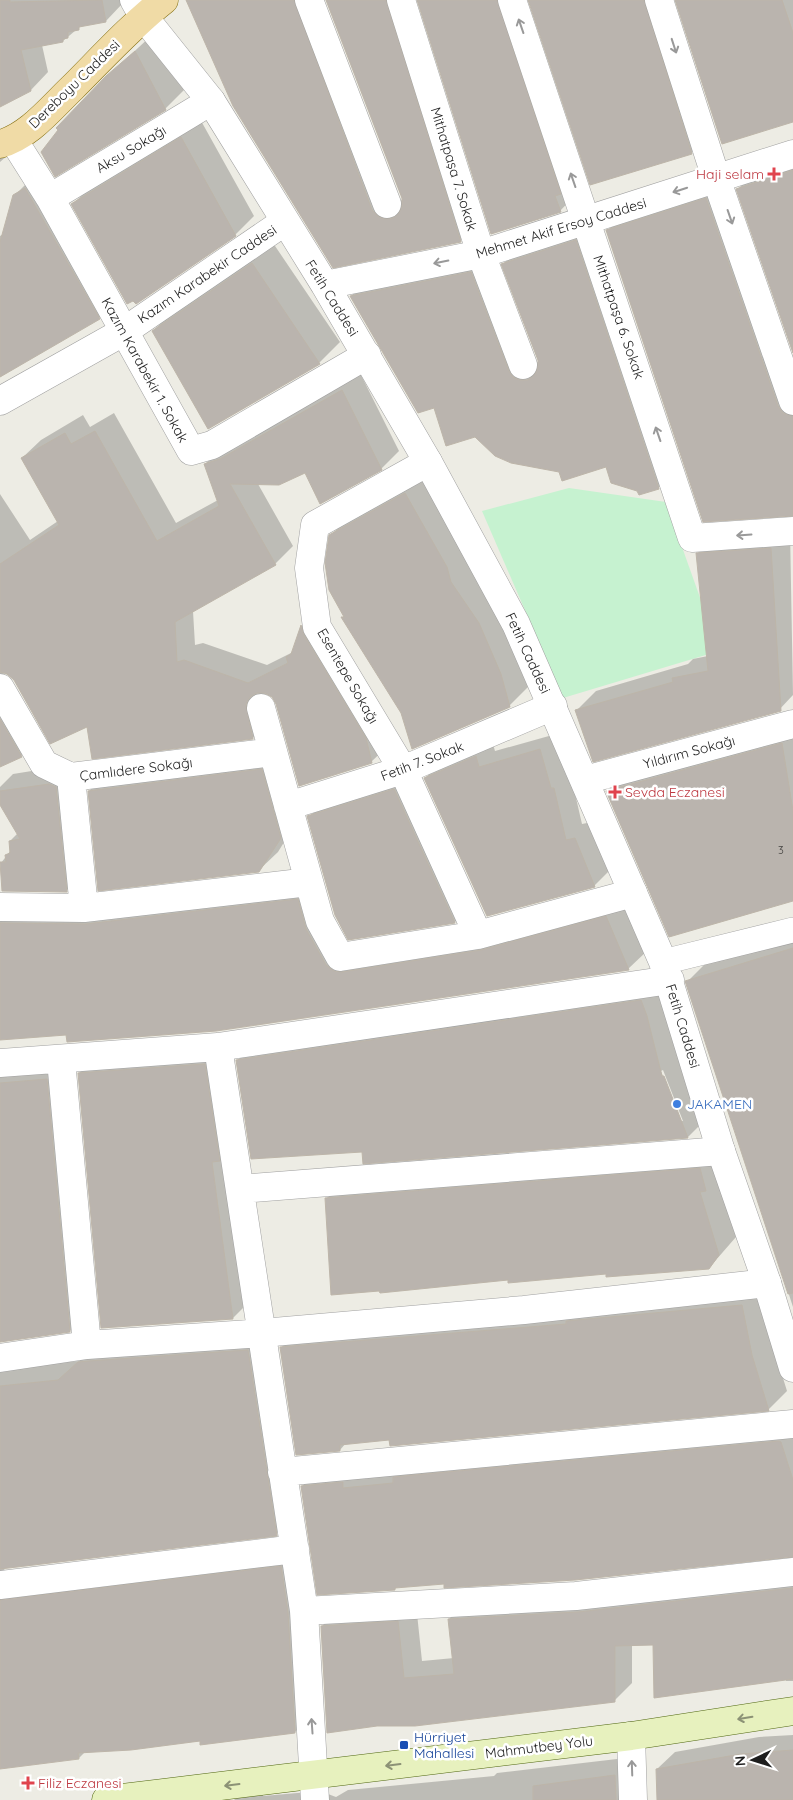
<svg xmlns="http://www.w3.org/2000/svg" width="793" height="1800" font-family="Quicksand,sans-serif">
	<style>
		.park { fill: #c6f2d0 }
		.shadow { fill: #0003; fill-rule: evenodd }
		.building { fill: #bab4ae; stroke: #bdb5a9 }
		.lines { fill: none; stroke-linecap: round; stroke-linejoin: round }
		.pedestrian-casing { stroke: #a1a1a1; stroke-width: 26 }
		.minor-casing { stroke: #a1a1a1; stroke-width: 29 }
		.tertiary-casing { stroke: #a1a1a1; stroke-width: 29 }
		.secondary-casing { stroke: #516712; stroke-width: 29 }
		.primary-casing { stroke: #857012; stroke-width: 29 }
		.pedestrian { stroke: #fff; stroke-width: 25 }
		.minor { stroke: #fff; stroke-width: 28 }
		.tertiary { stroke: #fff; stroke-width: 28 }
		.secondary { stroke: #e7f1be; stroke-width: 28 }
		.primary { stroke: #f0dba6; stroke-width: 28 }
		.oneway { stroke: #999 }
		.oneway2 { stroke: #8c9276 }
		.health-dot { fill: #e0444e; stroke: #fff; stroke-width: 2 }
		.shop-dot { fill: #3f7fe0; stroke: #fff; stroke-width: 2 }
		.transit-dot { fill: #1a4fb4; stroke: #fff; stroke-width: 2 }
		.labels { text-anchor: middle; stroke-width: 5; stroke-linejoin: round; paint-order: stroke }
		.number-label { font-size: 11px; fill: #444341 }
		.street-label { font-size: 14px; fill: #1d1d1d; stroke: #fff }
		.health-label { font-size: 14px; fill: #be3a42; stroke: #fff; text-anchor: start }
		.shop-label { font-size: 14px; fill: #366cbe; stroke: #fff; text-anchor: start }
		.transit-label { font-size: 14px; fill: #164399; stroke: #fff; text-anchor: start }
	</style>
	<rect width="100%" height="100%" fill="#edece4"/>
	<path class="park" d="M569,488L666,502L719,651L563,698L482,511Z"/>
	<path class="shadow" d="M0,0H123V3L106,21L82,25L63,41L42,45L48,72L31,90L0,103Z
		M188,0H303L395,197L403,201L327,0H409L479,222L460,241L333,266Z
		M419,0H520L578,192L560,211Z
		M530,0H667L710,134L691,153Z
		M677,0H793V120Z
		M154,33L184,90L165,109L56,175L107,77Z
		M200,119L254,216L235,235L73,204L92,185Z
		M0,136L23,142L0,162Z
		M793,159V349L738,189L756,170Z
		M33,177L117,300L99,318L0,377V236L5,233L14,196Z
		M725,180L793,377V516L607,231L626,212Z
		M594,223L676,470L658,488L638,490L607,466L560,471L476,435L434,407L351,296L369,279L489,255L531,359L539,363L503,264L521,246Z
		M273,243L340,342L319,363L208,428L153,331L174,310Z
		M360,373L399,451L381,469L305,471L258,484L293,546L275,564L193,611L195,645L203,643L267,665L293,652L302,626L319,608L390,744L371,762L277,703L272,696L265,692L271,719L253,738L93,757L88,725L3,672L39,737L21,756L0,765V494L30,540L58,521L22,458L41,440L83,415L90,427L114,413L176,523L218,500L205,464L224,446Z
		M424,475L519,655L528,687L509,706L402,712L343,617L345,615L331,535L350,516Z
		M790,529L793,695L778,711H576L596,691L688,664L693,659L708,656L697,554L717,534Z
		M793,727V901L607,791L626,772Z
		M556,734L570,772L582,824L592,822L610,870L594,886L425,778L442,762L492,741L495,751Z
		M281,751L299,818L278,852L258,871L89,791L108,772Z
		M69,765L85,872L66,891L1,863L11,850L10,841L18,833L0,803V787L13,774Z
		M414,771L474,903L455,922L349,938L309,817L328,798Z
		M316,881L344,946L625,899L647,951L628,969L67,1034L0,1038V901Z
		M793,935V1307L687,982L706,963Z
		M660,982L707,1118L688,1137L364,1162L363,1150L237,1061L256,1041ZM663,1070L683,1121H680L661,1071Z
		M223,1045L252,1299L233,1318L102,1327L79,1073L98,1054Z
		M66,1060L89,1312L70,1331L0,1341V1066Z
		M717,1152L718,1177L736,1237L709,1268L509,1279L326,1199L344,1181Z
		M760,1287L770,1336L787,1391L769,1409L391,1445L390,1438L346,1443L340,1450L281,1348L299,1329Z
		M267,1331L295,1515L276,1534L4,1568L6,1575L300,1548L314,1713L295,1732L85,1752L79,1758L0,1768V1368L79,1361L99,1343Z
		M793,1425V1556L397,1587L395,1589L302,1486L320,1469Z
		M793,1573V1681H786V1679L654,1644H632V1683L614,1701L414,1725L322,1626L340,1608L416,1604L422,1661L454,1658L449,1619L467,1601Z
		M793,1735V1800H658L657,1769L675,1752L759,1737Z
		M634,1757V1800H234L236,1798L263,1794V1796L320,1791L336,1797L348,1790L494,1776L497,1773Z"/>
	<path class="building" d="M0,0H10V2L102,0L106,22L79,27V30L68,32V38L63,39V42L21,50L31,91L0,107Z
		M186,0H294L372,210L378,216L385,219L393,218L399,213L402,206V198L326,0H386L461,242L333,268L233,106Z
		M417,0H497L561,194L555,196L561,212L491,234Z
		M528,0H644L692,154L590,185Z
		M675,0H782L793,33V122L722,144Z
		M135,51L166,110L55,177L41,152L58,130L56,128L106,76Z
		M181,137L236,236L136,304L133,301L127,304L71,204Z
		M793,170V353L736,189Z
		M25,188L100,319L0,377V242L13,195Z
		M706,198L778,406L783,413L793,416V516L703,522L606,230Z
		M576,240L659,489L639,495L637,491L611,483L606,467L562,481L559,472L511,463L495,456L475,437L446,446L434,408L418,413L350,296L471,272L509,371L513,377L520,380H528L535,374L538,367V360L501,264Z
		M252,263L320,364L208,429L152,331Z
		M342,390L382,470L320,504L305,473L279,485L230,484L276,565L175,622L177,662L184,660L248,683L288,663L286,657L291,654L301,625L304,635L366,738L372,763L299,786L276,704L272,697L264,693H257L250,697L246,705L253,739L92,759L87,727L50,744L14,680L7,674L0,672V564L59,525L21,458L65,433L71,444L95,431L157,541L219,506L204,464L220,459Z
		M405,493L447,567L451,582L479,623L501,674L510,707L412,749L401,713L341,617H344L329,590L325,563L329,535Z
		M771,548L781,711L593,762L575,710L673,682L672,678L708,671L696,553Z
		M0,719L22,757L0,767Z
		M782,743L793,811V901L669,937L606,791Z
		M540,749L551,788H554L566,840L575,838L595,887L487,916L424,778L476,756L479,767Z
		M262,769L281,838L259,872L98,891L88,791Z
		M49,784L56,787L67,892L2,891L0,862H6L5,855L10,853L9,841L20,839L0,805V791Z
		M394,789L455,923L348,940L335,915L307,816Z
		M298,899L306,929L326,965L334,971L342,972L481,950L606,916L629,970L216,1031L67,1042L66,1035L0,1040V923L86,924Z
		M793,948V1293L788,1294L685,981Z
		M641,1000L647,1016L662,1076H664L688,1138L363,1164L362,1152L251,1159L236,1060Z
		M205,1064L220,1161L212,1162L233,1319L101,1328L78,1073Z
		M47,1079L70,1332L0,1342V1083Z
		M700,1168L706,1191L700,1192L719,1255L709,1269L606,1277V1274L508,1283V1280L380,1293L379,1291L331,1295L325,1198Z
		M742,1305L752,1355L769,1411L390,1446L389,1440L340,1445V1451L296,1455L280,1347L566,1324V1321Z
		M248,1350L277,1536L0,1569V1386L58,1380L78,1362L89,1361Z
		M779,1441L781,1442L793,1480V1557L575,1580L444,1588V1584L395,1588V1590L317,1595L301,1486L343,1482V1488L393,1483V1477Z
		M281,1566L288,1613L295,1733L200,1745V1741L131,1750L78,1753L79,1759L0,1769V1600Z
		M793,1588V1679L654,1698L653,1645L615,1646V1702L415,1726H377L327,1733L321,1626L398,1621L404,1678L454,1674L448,1619L578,1612Z
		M793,1750V1800H657L656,1769L741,1754Z
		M615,1775L616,1800H533V1786Z"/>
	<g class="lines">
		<defs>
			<path id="pedestrian" d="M663,962L793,930"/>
			<path id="minor" d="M309,0L387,204
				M401,0L481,254L523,365
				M512,0L692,538L793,531
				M659,0L716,178L793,401
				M14,141L50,198L191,451L212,445L367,355
				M50,198L211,101
				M0,401L123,332L284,222
				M428,462L315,525L309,568L317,627L403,770L478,935
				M0,688L44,764L71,777
				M261,708L320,921L340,957L478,935L633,893
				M585,780L793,724
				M288,806L403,770L553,706
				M0,907L84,908L309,882
				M84,908L71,777L273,752
				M218,1047L304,1611L315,1800
				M61,1060L87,1345
				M0,1063L218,1047L670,980
				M240,1189L721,1151
				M0,1358L87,1345L262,1333L524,1310L767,1283
				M282,1472L793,1424
				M0,1585L295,1549
				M304,1611L576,1596L793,1572
				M631,1736L633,1800"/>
			<path id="tertiary" d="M134,0L143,16L211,101L325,285L428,462L516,624L663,962L721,1151L767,1283L793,1368
				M325,285L481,254L793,154"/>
			<path id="secondary" d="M106,1800L631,1736L793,1711"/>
			<path id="primary" d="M0,144C28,137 51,108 72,88C102,58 131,26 164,0"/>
		</defs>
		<use href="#pedestrian" class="pedestrian-casing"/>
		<use href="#minor" class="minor-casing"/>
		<use href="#tertiary" class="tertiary-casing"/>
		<use href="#secondary" class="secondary-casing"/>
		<use href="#primary" class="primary-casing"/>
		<use href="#pedestrian" class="pedestrian"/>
		<use href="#minor" class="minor"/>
		<use href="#tertiary" class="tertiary"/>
		<use href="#secondary" class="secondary"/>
		<use href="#primary" class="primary"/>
	</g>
	<defs><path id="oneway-shaft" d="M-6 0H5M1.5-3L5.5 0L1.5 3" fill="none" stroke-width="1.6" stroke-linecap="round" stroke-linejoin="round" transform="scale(1.25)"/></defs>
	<g class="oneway">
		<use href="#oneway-shaft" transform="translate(521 26) rotate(-109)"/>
		<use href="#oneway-shaft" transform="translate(674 46) rotate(72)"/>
		<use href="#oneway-shaft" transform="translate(573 180) rotate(-109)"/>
		<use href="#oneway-shaft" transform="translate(680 190) rotate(162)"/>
		<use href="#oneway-shaft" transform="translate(730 217) rotate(71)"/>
		<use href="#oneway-shaft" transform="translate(441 262) rotate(169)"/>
		<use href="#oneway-shaft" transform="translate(658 434) rotate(-109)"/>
		<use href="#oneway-shaft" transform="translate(744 535) rotate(176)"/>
		<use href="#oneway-shaft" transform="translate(312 1726) rotate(-94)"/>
		<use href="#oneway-shaft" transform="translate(632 1768) rotate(-92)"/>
	</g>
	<g class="oneway2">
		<use href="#oneway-shaft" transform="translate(745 1718) rotate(171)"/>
		<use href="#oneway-shaft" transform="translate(393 1765) rotate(173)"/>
		<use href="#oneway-shaft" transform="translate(232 1785) rotate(173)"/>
	</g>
	<g class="health-dot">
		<path d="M771.5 166.5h5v5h5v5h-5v5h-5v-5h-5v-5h5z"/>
		<path d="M612.5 784.5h5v5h5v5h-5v5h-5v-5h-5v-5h5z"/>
		<path d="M25.5 1775.5h5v5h5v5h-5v5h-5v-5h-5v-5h5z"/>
	</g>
	<circle class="shop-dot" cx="677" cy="1104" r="5"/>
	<rect class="transit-dot" x="399" y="1740" width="10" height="10" rx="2.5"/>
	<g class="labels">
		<g class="number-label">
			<text x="781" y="854">3</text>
		</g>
		<g class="street-label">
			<text transform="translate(74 84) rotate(-44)" y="5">Dereboyu Caddesi</text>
			<text transform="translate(131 149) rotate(-31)" y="5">Aksu Sokağı</text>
			<text transform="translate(454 169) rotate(73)" y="5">Mithatpaşa 7. Sokak</text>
			<text transform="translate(561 228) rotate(-17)" y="5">Mehmet Akif Ersoy Caddesi</text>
			<text transform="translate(207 274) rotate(-34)" y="5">Kazım Karabekir Caddesi</text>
			<text transform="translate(332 298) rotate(58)" y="5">Fetih Caddesi</text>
			<text transform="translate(619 317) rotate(71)" y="5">Mithatpaşa 6. Sokak</text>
			<text transform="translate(145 370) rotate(61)" y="5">Kazım Karabekir 1. Sokak</text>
			<text transform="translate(528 653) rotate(65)" y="5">Fetih Caddesi</text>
			<text transform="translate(348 676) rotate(60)" y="5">Esentepe Sokağı</text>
			<text transform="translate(689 752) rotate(-15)" y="5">Yıldırım Sokağı</text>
			<text transform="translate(422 761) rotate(-21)" y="5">Fetih 7. Sokak</text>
			<text transform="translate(136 769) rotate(-7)" y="5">Çamlıdere Sokağı</text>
			<text transform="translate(683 1026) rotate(73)" y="5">Fetih Caddesi</text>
			<text transform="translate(539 1747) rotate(-7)" y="5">Mahmutbey Yolu</text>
		</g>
		<g class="health-label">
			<text x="764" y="179" text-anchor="end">Haji selam</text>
			<text x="625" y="797">Sevda Eczanesi</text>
			<text x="38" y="1788">Filiz Eczanesi</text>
		</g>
		<g class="shop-label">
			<text x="687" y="1109">JAKAMEN</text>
		</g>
		<g class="transit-label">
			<text x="414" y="1742">Hürriyet<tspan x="414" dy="16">Mahallesi</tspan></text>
		</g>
	</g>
	<g transform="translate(753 1760) rotate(266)" stroke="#ffffff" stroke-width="4" paint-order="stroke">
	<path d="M0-4L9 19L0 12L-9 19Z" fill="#1d1d1d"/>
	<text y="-8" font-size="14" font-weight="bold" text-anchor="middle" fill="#1d1d1d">N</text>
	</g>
</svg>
